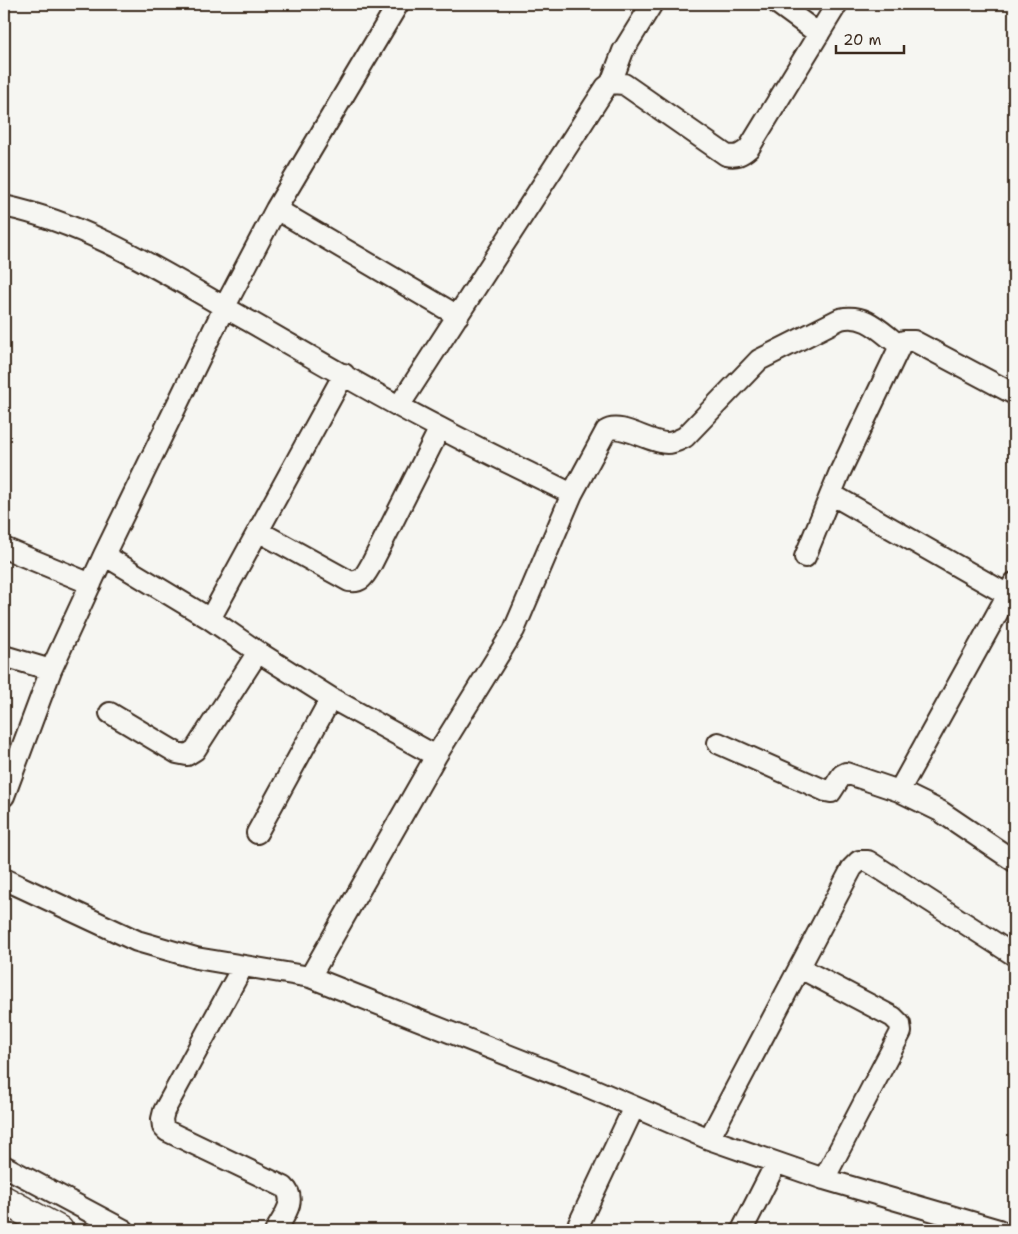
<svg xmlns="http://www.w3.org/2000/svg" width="1018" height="1234" font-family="'Shantell Sans',sans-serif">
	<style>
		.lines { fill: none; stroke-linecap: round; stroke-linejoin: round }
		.street-casing { stroke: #3b2a1e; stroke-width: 24 }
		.secondary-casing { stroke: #3b2a1e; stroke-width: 31 }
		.street { stroke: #f6f6f2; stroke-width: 20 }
		.secondary { stroke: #f6f6f2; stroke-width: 28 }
	</style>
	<rect width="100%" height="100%" fill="#f6f6f2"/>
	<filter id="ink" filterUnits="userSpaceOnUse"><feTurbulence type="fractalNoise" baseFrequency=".02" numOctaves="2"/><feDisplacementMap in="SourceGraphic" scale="10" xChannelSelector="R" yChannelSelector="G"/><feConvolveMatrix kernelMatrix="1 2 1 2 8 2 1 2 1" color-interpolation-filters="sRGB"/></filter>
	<g filter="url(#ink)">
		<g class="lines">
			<defs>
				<path id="street" d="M778,4L819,34
					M611,83L623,51L652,4
					M4,206C96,226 168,276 249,321C312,357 375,395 440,428C483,451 528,472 572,494
					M276,209L458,316
					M399,406L606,87L611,83L624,84L726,155C737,157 741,155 749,148L837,4
					M831,494L1008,595
					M258,531L349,581C362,583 365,575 371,565L440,428
					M4,548L91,584
					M104,555L210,619L258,652L331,698L436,756
					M805,557L839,474L900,346L904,341H914L1014,394
					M210,619L344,374
					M4,656L51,670
					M110,713L177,753L187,755L195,750L258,652
					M718,743L826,791L831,792L842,775L846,773L899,791L940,811L1014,861
					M899,791L1014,583
					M4,796L51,670L104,555L224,308L276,209L398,4
					M257,833L331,698
					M4,879L137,941L196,958L310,977L586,1086L709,1139L824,1179L999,1230
					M243,966L164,1111L162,1119L163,1127L167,1131L284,1187C298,1200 283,1217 276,1230
					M800,968L893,1017L900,1024L901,1032L824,1179
					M310,977L436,756L514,630L572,494L606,431C620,421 649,443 667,443C674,443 679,440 685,437L759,360L840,319C866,313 880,331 900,346
					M709,1139L852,868L859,861H868L1014,955
					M4,1166L124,1230
					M576,1230L634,1107
					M742,1230L776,1163"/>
				<path id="secondary" d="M4,1200L59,1230"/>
			</defs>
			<use href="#street" class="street-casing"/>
			<use href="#secondary" class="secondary-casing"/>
			<use href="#street" class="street"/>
			<use href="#secondary" class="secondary"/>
		</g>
	</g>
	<rect width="1018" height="1234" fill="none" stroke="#f6f6f2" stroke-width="20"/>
	<rect x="10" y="10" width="998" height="1214" fill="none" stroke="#3b2a1e" stroke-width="2" filter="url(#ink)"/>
	<path d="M836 45v8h68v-8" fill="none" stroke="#3b2a1e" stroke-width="2.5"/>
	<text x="843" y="45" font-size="15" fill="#3b2a1e" stroke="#f6f6f2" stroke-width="4" paint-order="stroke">20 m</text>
</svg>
